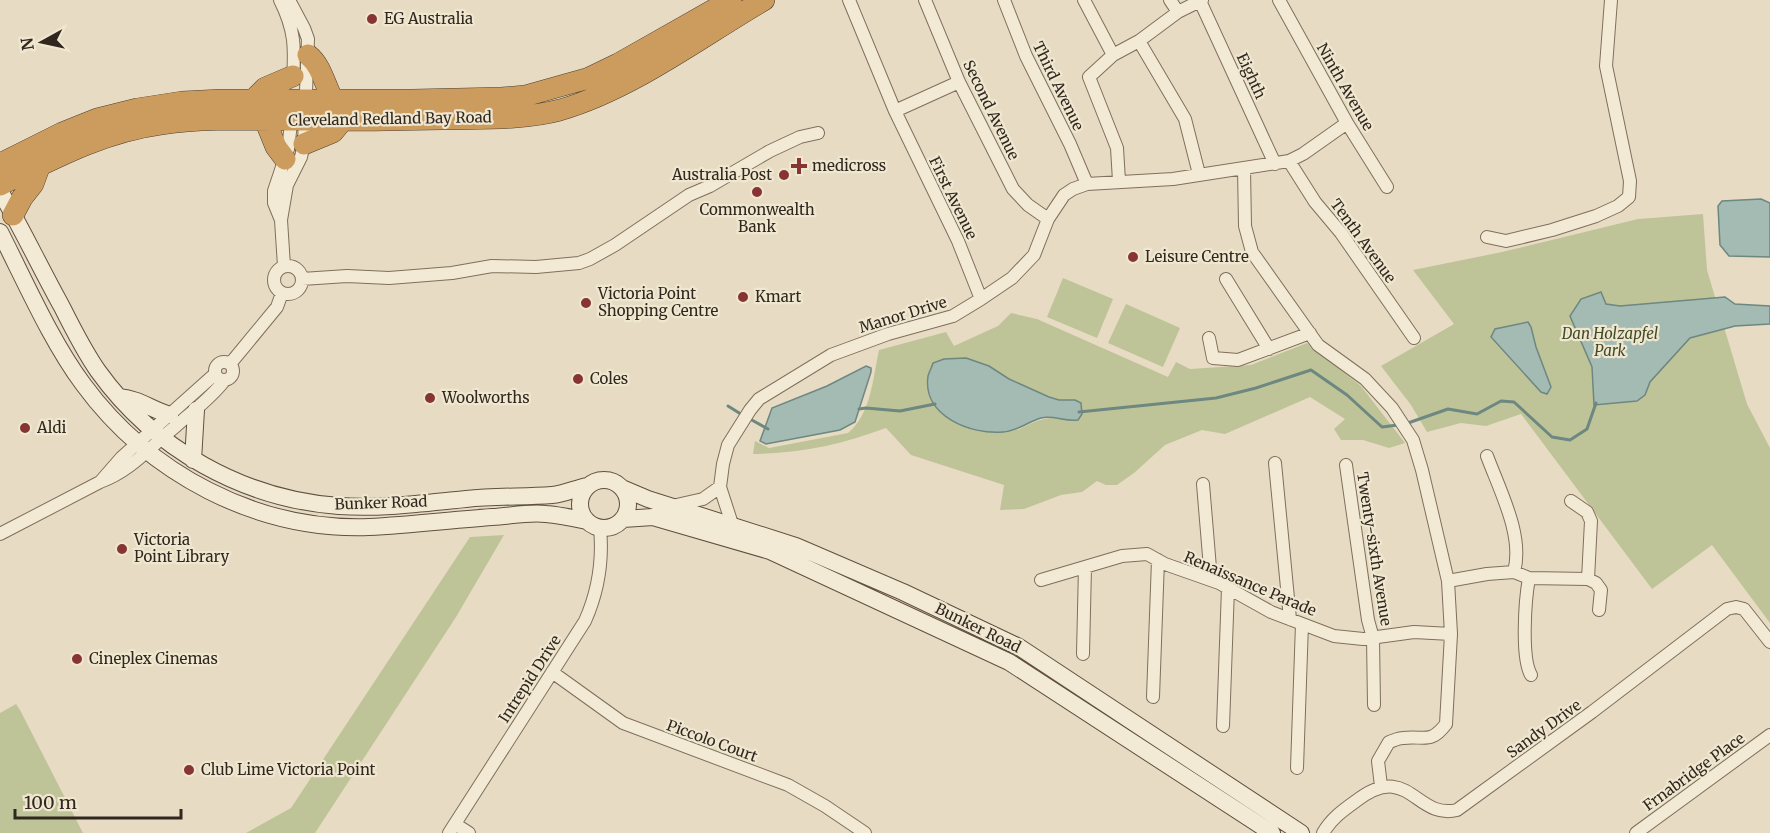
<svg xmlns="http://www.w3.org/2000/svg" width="1770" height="833" font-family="Merriweather,serif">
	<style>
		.green { fill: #bec498; fill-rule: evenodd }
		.water { fill: #a4bbb4; stroke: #6d8781; stroke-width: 1.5 }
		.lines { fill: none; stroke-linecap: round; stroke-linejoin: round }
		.stream { stroke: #6d8781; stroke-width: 3 }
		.street-casing { stroke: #7f6f5c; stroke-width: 14 }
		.secondary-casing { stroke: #61503f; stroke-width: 18 }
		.highway-casing { stroke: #4d3e30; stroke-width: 22 }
		.street { stroke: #f3ead5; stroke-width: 12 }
		.secondary { stroke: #f3ead5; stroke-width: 16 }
		.highway { stroke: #cc9c5e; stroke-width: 21 }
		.poi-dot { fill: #863434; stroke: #f0e7d1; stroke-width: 2 }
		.labels { text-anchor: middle; stroke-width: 4.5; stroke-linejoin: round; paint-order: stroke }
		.poi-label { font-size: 15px; fill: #31271e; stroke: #f0e7d1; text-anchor: start }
		.street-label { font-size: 15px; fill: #31271e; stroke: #f0e7d1 }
		.park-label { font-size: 15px; font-style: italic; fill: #424b27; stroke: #f0e7d1 }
	</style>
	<rect width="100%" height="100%" fill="#e7dcc3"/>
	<path class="green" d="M1703,214L1707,270L1747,404L1770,448V623L1712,545L1652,589L1521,414L1486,426L1461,423L1427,432L1411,405L1381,366L1454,324L1413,270L1502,252L1638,219Z
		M1063,278L1113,299L1097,338L1047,317Z
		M1126,304L1180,328L1163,367L1108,343Z
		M1011,313L1037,319L1168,377L1176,362L1190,369L1251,365L1307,343L1361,386L1405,443L1389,448L1363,440H1341L1334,429L1345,419L1310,397L1225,434L1202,430L1165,445L1134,473L1117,485H1106L1097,481L1082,492L1061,495L1024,509L1000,510L1004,485L911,455L886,428C840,445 802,453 753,454L755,441L769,448L848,433C871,414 873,378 879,350L946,332L954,346L998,326ZM966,358L989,366L1009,379L1049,397L1059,400H1075L1082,409V414L1070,421C1050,414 1036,420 1018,430L944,359Z
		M504,535L456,617L315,833H246L291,808L470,537Z
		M16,704L20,710L83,833H0V713Z"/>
	<path class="water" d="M1761,199L1770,203V257L1729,256L1720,245L1718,206L1722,201Z
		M1601,292L1606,304L1620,306L1725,297L1735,304L1770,306V324L1735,326L1690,338L1650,382L1645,395L1637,401L1594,405L1592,367L1570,316L1581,299Z
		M1528,322L1531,327L1536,347L1551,387L1547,394L1541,392L1491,337L1495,329Z
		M966,358L989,366L1009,379L1049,397L1059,400H1075L1081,403L1082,414L1078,420C1065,422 1054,415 1041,418C1027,422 1018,431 1003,432C971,435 922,416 928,376C929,372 932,367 933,363L944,359Z
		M866,366L871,368V372L855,422L840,430L766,444L760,441L772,408L827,386Z"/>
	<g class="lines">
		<path class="stream" d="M728,406L744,416
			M859,409L866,408L900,411L935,404
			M1079,412L1216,398L1256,388L1311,370L1347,395L1382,427L1398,425
			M750,419L768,429
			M1408,423L1448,409L1477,414L1501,401L1514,402L1552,437L1570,440L1587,429L1596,403"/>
		<defs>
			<path id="street" d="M280,0C295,30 295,47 293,80
				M849,0L895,111L958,241L981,299
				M925,0L959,82L1013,189L1028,205L1048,219
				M1004,0L1026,56L1070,144L1087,184
				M1084,0L1113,55
				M1170,0L1178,12
				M1279,0L1347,123L1387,187
				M1200,1L1275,164
				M1139,41L1185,119L1199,174
				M895,111L959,82
				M1289,161L1315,202L1341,233L1414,338
				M1244,168L1245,226L1252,252L1318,345L1365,379L1392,408L1413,440L1422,470L1448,581L1451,634L1446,724C1430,745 1424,735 1403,738C1398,738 1393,741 1389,742L1378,761L1381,786
				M1119,181L1117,148L1089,77L1113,55L1139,41L1178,12L1202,0
				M281,220L287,185L301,157L304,144L308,39L304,28L289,0
				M1487,237L1506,241L1552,230L1596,216L1618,206L1629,197L1630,181L1606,66L1611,0
				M284,266L281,220L274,203V191L288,149L292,115
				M274 280a14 14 0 1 1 28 0a14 14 0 1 1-28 0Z
				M302,279L347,276L389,278L452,273L492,266L536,267L579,263L590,259L615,245L689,195L710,186L770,151L800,137L818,133
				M1226,279L1269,349
				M1209,338L1213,358L1238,360L1310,333
				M215 371a9 9 0 1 1 18 0a9 9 0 1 1-18 0Z
				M230,364L277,307L282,293
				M1487,456C1500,491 1524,536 1514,572
				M1275,463L1290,619
				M1346,465L1368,620L1373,638L1374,705
				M101,481L121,458L215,374
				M1203,484L1211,580
				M1571,501L1587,512L1591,521L1588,579
				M672,506L703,499L720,487
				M732,524L720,487L723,464L728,445L750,410L759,399L831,355L888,334L953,316L981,299L1012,278L1034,255L1048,219L1064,195L1073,189L1087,184L1173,179L1289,161L1303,154L1347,123
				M0,534L100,482C131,471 151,446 176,426C193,411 210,399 224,381
				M1529,578C1525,600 1521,658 1531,675
				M1041,580L1122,556L1147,554L1165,564L1219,583L1271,612L1334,636L1363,639L1414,632L1451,634
				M1448,581L1487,574L1514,572L1529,578L1588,579L1596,583L1601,590L1599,610
				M1083,654L1085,567
				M552,672L623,723L788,785L825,806L865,833
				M1153,697L1158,560
				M1223,726L1228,588
				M1297,768L1302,624
				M455,824L469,833
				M449,833L585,621C598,592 603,559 600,528
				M1323,833C1331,819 1342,811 1356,801C1409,760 1415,820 1457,810L1592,712L1727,609L1736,607L1744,609L1770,642
				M1636,833L1770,735"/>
			<path id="secondary" d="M0,191C22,229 41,269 62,307C73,329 84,351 98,371C154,449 243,499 339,506C381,509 424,503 466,499C495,496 524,497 552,495C565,494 576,488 587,486
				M0,232C25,281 51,341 83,384C149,474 257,531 369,527C410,525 451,520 492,517C510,516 529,512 546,514C560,515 573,518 587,521
				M119,397C140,399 150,409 170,415
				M193,460L196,410
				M580 504a24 24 0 1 1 48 0a24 24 0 1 1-48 0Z
				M622,488L648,499L796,546L903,592L1019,647L1301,833
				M623,519L653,517L770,551L1009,662L1272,833"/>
			<path id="highway" d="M308,55C322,66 325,86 334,102
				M253,100L265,88L293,76
				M265,120L276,147L285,159
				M304,144L333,132L342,121
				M0,164L62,133L97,119L137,109L182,102L221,100H412L501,98L525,96L589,78L618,64L731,0
				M0,185C53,159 102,132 161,124C209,117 257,120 306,120C351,121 397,120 442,119C481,118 522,120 560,110C632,89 699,38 764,0
				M13,215L22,198L33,184L40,165"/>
		</defs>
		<use href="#street" class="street-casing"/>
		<use href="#secondary" class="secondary-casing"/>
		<use href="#highway" class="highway-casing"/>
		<use href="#street" class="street"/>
		<use href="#secondary" class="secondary"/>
		<use href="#highway" class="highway"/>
	</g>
	<g class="poi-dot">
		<circle cx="372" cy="19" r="6"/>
		<path d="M796 157h6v6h6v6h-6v6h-6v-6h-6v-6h6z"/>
		<circle cx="784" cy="175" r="6"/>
		<circle cx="757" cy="192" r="6"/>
		<circle cx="1133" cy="257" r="6"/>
		<circle cx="743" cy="297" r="6"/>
		<circle cx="586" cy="303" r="6"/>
		<circle cx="578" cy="379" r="6"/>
		<circle cx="430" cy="398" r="6"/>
		<circle cx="25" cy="428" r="6"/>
		<circle cx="122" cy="549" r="6"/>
		<circle cx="77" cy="659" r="6"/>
		<circle cx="189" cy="770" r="6"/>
	</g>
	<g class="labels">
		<g class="poi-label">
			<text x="384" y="24">EG Australia</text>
			<text x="812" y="171">medicross</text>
			<text x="772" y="180" text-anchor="end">Australia Post</text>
			<text x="757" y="215" text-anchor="middle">Commonwealth<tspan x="757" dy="17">Bank</tspan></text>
			<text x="1145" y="262">Leisure Centre</text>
			<text x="598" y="299">Victoria Point<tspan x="598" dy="17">Shopping Centre</tspan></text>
			<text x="755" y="302">Kmart</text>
			<text x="590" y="384">Coles</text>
			<text x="442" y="403">Woolworths</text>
			<text x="37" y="433">Aldi</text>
			<text x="134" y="545">Victoria<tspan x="134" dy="17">Point Library</tspan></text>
			<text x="89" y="664">Cineplex Cinemas</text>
			<text x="201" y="775">Club Lime Victoria Point</text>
		</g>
		<g class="street-label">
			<text transform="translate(1251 76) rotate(65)" y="5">Eighth</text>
			<text transform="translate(1058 86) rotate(64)" y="5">Third Avenue</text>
			<text transform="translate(1345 87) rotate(60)" y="5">Ninth Avenue</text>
			<text transform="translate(991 110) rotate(64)" y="5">Second Avenue</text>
			<text transform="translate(390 119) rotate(-1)" y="5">Cleveland Redland Bay Road</text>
			<text transform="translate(953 198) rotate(64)" y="5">First Avenue</text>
			<text transform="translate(1363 241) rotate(54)" y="5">Tenth Avenue</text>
			<text transform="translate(903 315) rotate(-17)" y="5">Manor Drive</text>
			<text transform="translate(381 503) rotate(-2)" y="5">Bunker Road</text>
			<text transform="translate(1374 549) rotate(81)" y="5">Twenty-sixth Avenue</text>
			<text transform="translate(1250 584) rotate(23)" y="5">Renaissance Parade</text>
			<text transform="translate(978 628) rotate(26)" y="5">Bunker Road</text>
			<text transform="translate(530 679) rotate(-57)" y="5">Intrepid Drive</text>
			<text transform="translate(1544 729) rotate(-36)" y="5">Sandy Drive</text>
			<text transform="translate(712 741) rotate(20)" y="5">Piccolo Court</text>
			<text transform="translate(1694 772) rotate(-36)" y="5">Frnabridge Place</text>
		</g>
		<g class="park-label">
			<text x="1610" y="339">Dan Holzapfel<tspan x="1610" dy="17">Park</tspan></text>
		</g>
	</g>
	<g transform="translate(42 42) rotate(262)" stroke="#f0e7d1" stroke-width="4.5" paint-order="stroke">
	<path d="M0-4.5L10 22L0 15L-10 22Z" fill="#31271e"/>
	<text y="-9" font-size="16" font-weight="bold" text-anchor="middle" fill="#31271e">N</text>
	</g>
	<path d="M15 809v9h166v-9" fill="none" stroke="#31271e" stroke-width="3"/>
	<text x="24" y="809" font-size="18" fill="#31271e" stroke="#f0e7d1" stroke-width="4.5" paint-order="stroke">100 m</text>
</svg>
